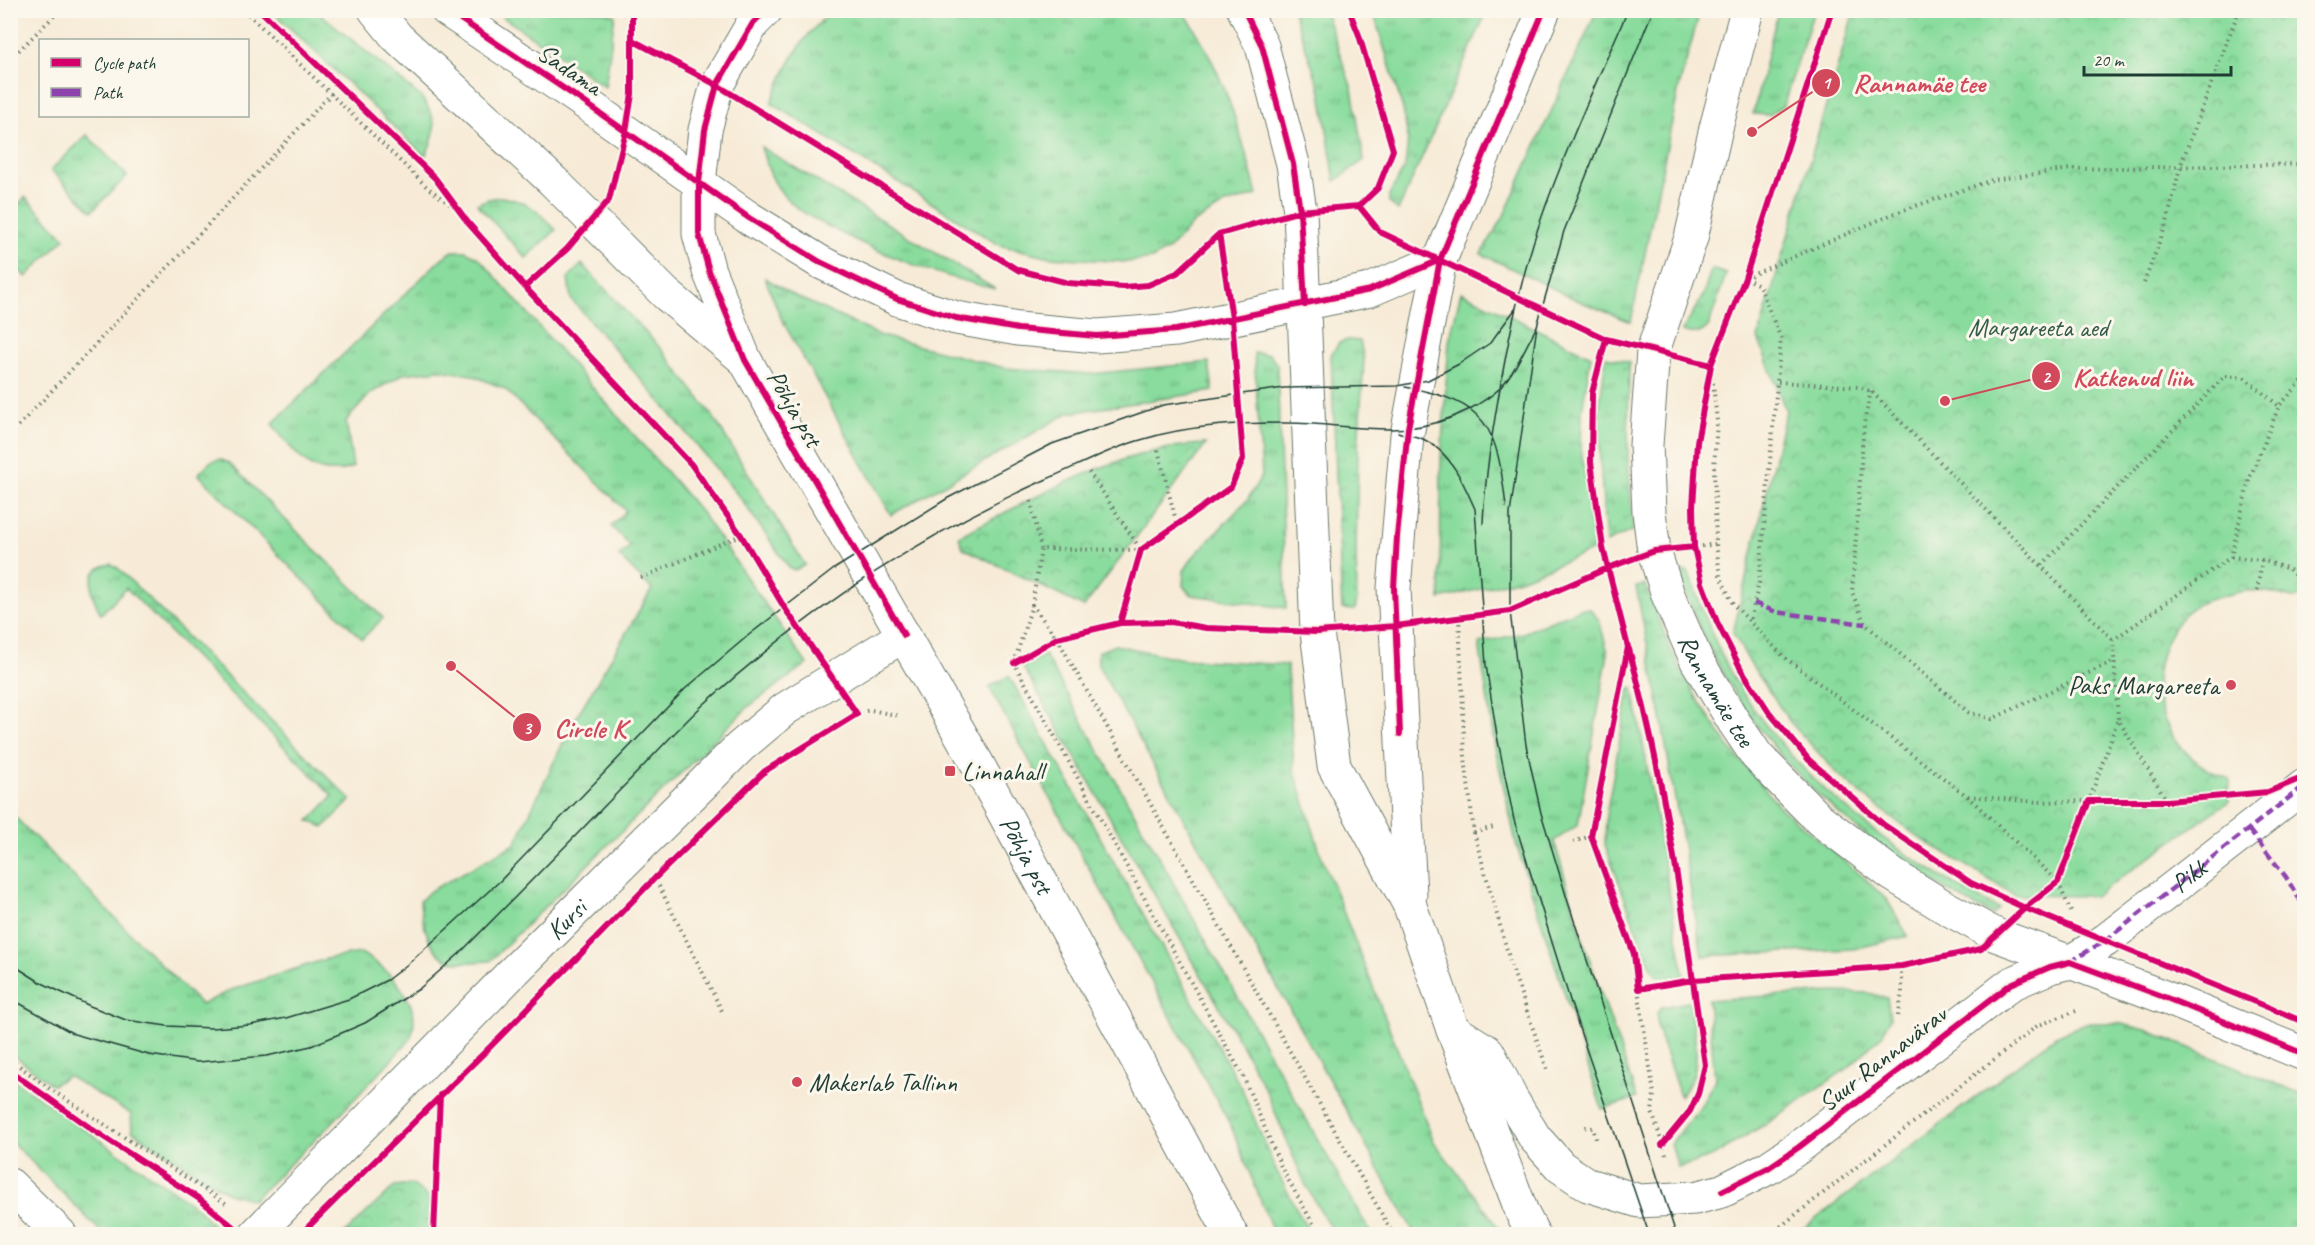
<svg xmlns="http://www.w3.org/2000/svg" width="2315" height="1245" font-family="Caveat,sans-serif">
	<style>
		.grass { fill: url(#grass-tufts); stroke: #548c68; stroke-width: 1.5 }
		.park { fill: url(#park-crowns); stroke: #548c68; stroke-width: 1.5 }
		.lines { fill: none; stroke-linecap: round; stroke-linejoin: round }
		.minor-casing { stroke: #6b7a6d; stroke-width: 35 }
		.tertiary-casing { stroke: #6b7a6d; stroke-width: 35 }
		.secondary-casing { stroke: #6b7a6d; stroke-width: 35 }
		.primary-casing { stroke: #6b7a6d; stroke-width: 35 }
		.path { stroke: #6b7a6d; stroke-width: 4; stroke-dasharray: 1.5 4.5; stroke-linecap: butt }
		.minor { stroke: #fff; stroke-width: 33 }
		.tertiary { stroke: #fff; stroke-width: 33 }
		.secondary { stroke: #fff; stroke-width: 33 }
		.primary { stroke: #fff; stroke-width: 33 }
		.tram { stroke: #1f3d34; stroke-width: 1.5 }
		.quiet { stroke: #8e44ad; stroke-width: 4.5; stroke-dasharray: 9 4.5; stroke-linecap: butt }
		.cycleway-casing { stroke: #fbf7ec; stroke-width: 10 }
		.cycleway { stroke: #d6006c; stroke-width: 6 }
		.poi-dot { fill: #d1495b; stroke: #fbf7ec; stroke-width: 2 }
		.labels { text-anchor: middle; stroke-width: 6; stroke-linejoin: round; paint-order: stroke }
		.street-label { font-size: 26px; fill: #1f3d34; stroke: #fbf7ec }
		.park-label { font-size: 26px; fill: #345d49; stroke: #fbf7ec }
		.poi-label { font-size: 26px; fill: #1f3d34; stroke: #fbf7ec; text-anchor: start }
		.leader { fill: none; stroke: #d1495b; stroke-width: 2 }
		.callout-dot { fill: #d1495b; stroke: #fbf7ec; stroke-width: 2 }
		.mark-label { font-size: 18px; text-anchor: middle; font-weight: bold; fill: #fff }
		.callout-label { font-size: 27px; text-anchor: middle; font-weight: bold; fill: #d1495b; stroke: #fbf7ec; stroke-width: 6; stroke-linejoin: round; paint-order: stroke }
	</style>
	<defs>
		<pattern id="grass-tufts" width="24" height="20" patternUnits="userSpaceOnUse" patternTransform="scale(1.5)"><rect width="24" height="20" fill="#89dc9d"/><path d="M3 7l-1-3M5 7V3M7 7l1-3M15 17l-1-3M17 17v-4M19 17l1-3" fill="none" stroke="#6fb481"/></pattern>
		<pattern id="park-crowns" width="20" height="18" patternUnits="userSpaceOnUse" patternTransform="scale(1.5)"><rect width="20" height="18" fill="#89dc9d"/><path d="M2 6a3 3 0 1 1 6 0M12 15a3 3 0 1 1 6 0" fill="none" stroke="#6fb481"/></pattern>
	</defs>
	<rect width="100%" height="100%" fill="#fbf7ec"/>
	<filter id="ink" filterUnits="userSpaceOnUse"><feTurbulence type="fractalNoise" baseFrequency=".0167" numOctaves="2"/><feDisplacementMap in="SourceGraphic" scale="12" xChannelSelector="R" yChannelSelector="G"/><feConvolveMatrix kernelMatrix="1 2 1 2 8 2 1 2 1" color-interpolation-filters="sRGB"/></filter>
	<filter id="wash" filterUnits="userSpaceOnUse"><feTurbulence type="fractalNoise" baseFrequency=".008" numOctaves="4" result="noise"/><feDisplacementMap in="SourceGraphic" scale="24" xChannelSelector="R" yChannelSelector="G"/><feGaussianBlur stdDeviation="1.35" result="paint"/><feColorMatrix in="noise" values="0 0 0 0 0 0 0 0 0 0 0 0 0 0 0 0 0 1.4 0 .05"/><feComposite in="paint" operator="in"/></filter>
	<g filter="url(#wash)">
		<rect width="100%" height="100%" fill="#f7ebd7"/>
		<path class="grass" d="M1597,10L1700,11L1679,87L1631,322L1579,301L1481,254L1502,220Z
			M272,11H317L421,97C438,120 438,131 425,156Z
			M599,11L615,15L605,87L494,11Z
			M832,11H1183C1221,65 1241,131 1257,195L1225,204L1192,224L1169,249L1152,259L1127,262L1050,257L999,245L771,103C788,63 799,39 832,11Z
			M1293,11H1325L1352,89L1364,160L1335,181L1321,92Z
			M1373,11H1487L1398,211L1389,202V195L1405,167L1408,139L1403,109Z
			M1778,11H1814L1783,106L1769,115L1753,114Z
			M87,135L127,176L92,211L51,170Z
			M761,147L995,289C937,275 892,259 839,232C822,223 802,214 788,200C773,185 767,167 761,147Z
			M25,197L65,238L26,277L10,262L11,212Z
			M501,197C529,201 538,211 556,230L526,258L477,204L488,199Z
			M453,251H466L479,258L677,484L703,515L807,664L748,707L490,961C478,961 463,964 452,961C429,956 421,919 420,901L430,891L515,844L571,726L652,589L619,556L630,546L611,526L626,511L505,389L472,375L439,370L403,374L371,393L346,421L353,467C312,483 295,452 272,424L442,258Z
			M582,264L662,350L712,415L805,565L795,570L790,569L741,499L664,406L571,299L568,278Z
			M1711,269L1726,274L1709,325C1701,336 1694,334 1682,331L1704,294Z
			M765,278L793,295L881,336L1005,368L1091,374L1209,362L1213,391L1068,413L891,515L781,318Z
			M1461,292L1591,356L1582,410L1581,449L1594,550L1520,579L1440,599L1441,459L1449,341Z
			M1348,340L1360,341L1364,360L1358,448L1356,550L1357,600L1355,610L1342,609L1331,355L1339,343Z
			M1254,353L1269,354L1277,365L1286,608L1192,595L1183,586L1184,571L1193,557L1248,499L1262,475Z
			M1606,357L1629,362L1628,457L1633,530L1606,543L1600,461L1599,410Z
			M219,459L229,463L383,618L362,639L198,474L210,462Z
			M111,564L118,568L351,800L324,827L309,821L333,796L126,588L101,614C91,597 83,568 111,564Z
			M1679,571L1688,572C1704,614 1719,657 1744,695C1807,790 1899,857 1999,909L1992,915C1847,841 1727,731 1679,571Z
			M1645,585L1672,652L1698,700L1729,747L1782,809L1861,875L1887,900L1908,936L1853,949L1702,956L1657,694L1636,587Z
			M1581,609H1590L1599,620L1608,653L1578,825L1554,841L1584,943L1637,1098L1602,1109L1517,847L1495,747L1479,643L1523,633Z
			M1115,645L1183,659L1287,665L1294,769L1321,855L1434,1142L1494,1221L1501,1234H1415L1098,665V652Z
			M1045,655L1371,1234H1334L1304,1182L1267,1093L1238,1039L1023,667Z
			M1009,676L1242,1089L1274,1166L1310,1234H1274L1231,1126L989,687Z
			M1633,688L1684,976L1661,978L1656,975L1645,953L1605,845L1606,815L1629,690Z
			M11,813L201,1005L231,990L326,959L361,953C390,970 427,1005 409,1041L330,1125L253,1200L228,1193L132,1131L131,1114L68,1076L52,1085L11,1053Z
			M1834,992L1869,993L1887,998L1890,1018L1883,1034L1849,1067L1772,1120L1713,1156L1678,1168L1671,1143L1700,1108L1715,1079L1708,1000Z
			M1689,1002C1692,1025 1702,1057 1691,1080C1689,1085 1683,1091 1680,1096L1657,1028V1013L1662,1007Z
			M2086,1023H2118L2146,1030L2304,1095V1234H1796L2056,1036Z
			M11,1078L199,1209L219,1232L217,1234H103L11,1141Z"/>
		<path class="park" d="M1854,11H2304V591L2296,599C2282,595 2269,591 2255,591C2244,590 2234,593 2223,596C2213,599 2202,601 2193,607C2176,619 2167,637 2161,656C2146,711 2178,762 2230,779L2229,801L2095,896L2015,895L1918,837L1860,793L1838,774L1790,722L1750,663L1733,633L1786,411L1758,338Z
			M1206,444L1084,607L963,548L959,536C1038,497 1116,448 1206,444Z
			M412,1184L430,1198L428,1234H344L395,1186Z"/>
	</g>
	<g filter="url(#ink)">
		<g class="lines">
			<defs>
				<g id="minor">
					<path d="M2070,962L2106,940L2304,786"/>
					<path d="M10,1185L60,1234"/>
					<path id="s1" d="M256,1234L511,974L740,747L785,709L904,635"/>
				</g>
				<g id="tertiary">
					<path d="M375,10L397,37L554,182L666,294L745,360"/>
					<path d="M447,10L581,100L699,183"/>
					<path id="s2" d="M1747,10L1716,128L1691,238L1653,351L1646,445L1649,512L1654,551L1668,595L1697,661L1734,722L1757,756L1819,819L1893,875L1943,906L1996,935L2070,962"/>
				</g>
				<g id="secondary">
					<path id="s3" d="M766,10L753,23L717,85L705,130L699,183V234L709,271L745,360L977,763L1231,1234"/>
					<path d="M1244,10L1262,46L1293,164L1300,211L1317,632L1334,766L1410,906L1453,1030L1523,1215L1533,1234"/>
					<path d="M699,183L749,218L820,262L897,299L956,318L1018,329L1097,336L1176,330L1370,290L1440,260"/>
					<path d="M1410,895L1394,588L1407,435L1440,260"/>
					<path d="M1453,1030L1488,1052L1511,1098L1535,1138L1561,1167L1588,1185L1639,1201L1695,1198L1722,1191L1768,1168L1799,1147L2011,984L2050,967L2070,962L2164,997L2304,1054"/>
				</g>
				<path id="primary" d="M1440,260L1544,10"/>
			</defs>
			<use href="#minor" class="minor-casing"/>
			<use href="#tertiary" class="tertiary-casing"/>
			<use href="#secondary" class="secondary-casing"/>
			<use href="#primary" class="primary-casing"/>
			<path class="path" d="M244,10L427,187L460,212
				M1834,10L1853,13L1858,10
				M10,59L60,10
				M1745,278L1895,213L1992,180L2071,169L2304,164
				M1745,278L1759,285L1781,339L1759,583L1750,622
				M2144,283L2167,222L2180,167L2239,10
				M1711,365L1717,421L1714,469L1716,544L1720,576L1733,604L1783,656L1967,796L2058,882L2071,912
				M1778,382L1858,387L1871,391L2113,640
				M1871,391L1864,423L1852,592L1865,624L1968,712L1992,719L2114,661
				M10,435L332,93
				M1158,450L1177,525
				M1089,472L1141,550
				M1031,501L1041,549
				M1696,547L1716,544
				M2231,557L2262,560L2289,569L2304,586
				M2042,565L2225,376L2245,378L2279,406
				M1608,568L1628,647L1591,836L1634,954L1638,989L1693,980
				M641,578L741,535
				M2257,591L2262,560
				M1032,605L1041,549L1141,550
				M1459,617L1465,758L1474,833L1512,968L1547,1069
				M866,711L871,710L900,716
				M1968,796L2038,802L2089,801L2118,719
				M2167,801L2118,719L2113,640L2231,557L2249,480L2279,406L2304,379
				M1474,833L1493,827
				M1573,842L1591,836
				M659,886L722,1011
				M2032,902L2058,882L2089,801H2167L2220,796
				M1638,989L1654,1094L1652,1112L1667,1158
				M1898,1016L1902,993V966
				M10,1059L50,1089L227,1204
				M1585,1127L1593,1128L1596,1139
				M1319,1234L1282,1169L1243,1076L1014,663L1032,605L1057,638L1393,1234
				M1771,1234L2037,1026L2076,1011"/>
			<use href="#minor" class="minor"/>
			<use href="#tertiary" class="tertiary"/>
			<use href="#secondary" class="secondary"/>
			<use href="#primary" class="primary"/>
			<path class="tram" d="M1653,10L1564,231L1537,326L1510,514V611L1526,745L1541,813L1568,902L1676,1234
				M1405,387C1489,402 1497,427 1506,507
				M1398,432C1406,435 1417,436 1425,440C1451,453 1464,484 1475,509L1486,665L1497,736L1514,820L1574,1013L1649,1234
				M1483,524C1485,472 1494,422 1503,371C1512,322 1523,272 1539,225C1564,152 1597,81 1628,10
				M10,963L40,982L90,1006L126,1020L167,1026L212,1028L250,1025L286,1018L349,999L387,980L409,963L500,881L685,689L750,634L834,569L948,498L1052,444L1163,405L1284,388L1397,386L1428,380L1459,364L1490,343L1516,308
				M10,998L74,1034L149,1055L198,1062L267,1056L311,1046L365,1023L419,989L459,954C513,899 567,845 620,790C648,762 674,732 703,705C805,612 921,535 1047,479C1079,465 1111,448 1144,439C1190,425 1240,423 1287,423C1353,423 1405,443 1468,410C1479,404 1491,397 1500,388C1516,370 1526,346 1537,326"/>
			<g class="quiet">
				<path d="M1754,603L1776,612L1865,624"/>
				<path d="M2249,830L2286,877L2304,907"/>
				<path id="s4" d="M2070,962L2106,940L2304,786"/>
			</g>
			<defs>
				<path id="cycleway" d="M260,10L435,178L469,224L525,287L691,464L741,535L784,607L857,714L765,771L655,878L490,1047L301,1234
					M447,10L581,100L749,218L820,262L897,299L956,318L1018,329L1097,336L1176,330L1370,290L1440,260
					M766,10L753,23L717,85L705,130L699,183V234L709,271L745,360L904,635
					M1244,10L1262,46L1293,164L1300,211L1305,305
					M1832,10L1745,278L1711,365L1697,442L1693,507L1694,547L1702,583L1717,622L1741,669L1769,712L1809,760L1884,825L1971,883L2025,908L2304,1022
					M634,41L717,85L1018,270L1068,283L1123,287L1148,285L1177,273L1219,234L1300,211L1359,206L1378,188L1393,150L1359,35L1349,10
					M1359,206L1380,232L1606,339L1711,365
					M525,287L567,249L609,200L626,131L632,94V10
					M1606,339L1592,393L1591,462L1603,548L1628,647L1591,836L1634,954L1638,989L1693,980L1902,966L1981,949L2025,908L2058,882L2089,801H2167L2268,792L2304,777
					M1120,623L1141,550L1231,487L1243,459L1232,318L1219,234
					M1629,649C1667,786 1685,925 1705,1065L1698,1094L1690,1111L1662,1145
					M1014,663L1057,638L1120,623L1171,622L1206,628L1317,632L1396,626L1510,611L1608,568L1654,551L1694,547
					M1400,734L1394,588L1397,537L1408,428L1440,260L1544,10
					M10,1071L93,1130L198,1198L242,1234
					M1722,1191L1768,1168L1799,1147L2011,984L2050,967L2070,962L2164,997L2304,1054
					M434,1234L440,1095"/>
			</defs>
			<use href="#cycleway" class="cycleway-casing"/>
			<use href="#cycleway" class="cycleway"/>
		</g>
	</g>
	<g class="poi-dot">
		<circle cx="2231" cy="685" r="6"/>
		<rect x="944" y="765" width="12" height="12" rx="3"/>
		<circle cx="797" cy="1082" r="6"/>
	</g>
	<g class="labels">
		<g class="street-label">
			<text transform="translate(570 69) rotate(34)" y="9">Sadama</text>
			<text transform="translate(795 408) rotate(60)" y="9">Põhja pst</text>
			<text dy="9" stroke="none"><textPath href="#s2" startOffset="708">Rannamäe tee</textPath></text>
			<text dy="9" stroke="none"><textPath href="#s3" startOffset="945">Põhja pst</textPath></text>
			<text dy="9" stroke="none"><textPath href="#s4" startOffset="147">Pikk</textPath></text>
			<text dy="9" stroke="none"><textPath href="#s1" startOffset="442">Kursi</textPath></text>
			<text transform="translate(1882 1058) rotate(-38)" y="9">Suur Rannavärav</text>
		</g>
		<g class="park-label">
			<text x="2038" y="336">Margareeta aed</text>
		</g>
		<g class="poi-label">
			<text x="2219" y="694" text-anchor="end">Paks Margareeta</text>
			<text x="962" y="780">Linnahall</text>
			<text x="809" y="1091">Makerlab Tallinn</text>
		</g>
	</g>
	<path class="leader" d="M1752 132L1826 83M1945 401L2046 376M451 666L527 727"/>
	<g class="callout-dot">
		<circle cx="1752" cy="132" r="6"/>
		<circle cx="1945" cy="401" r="6"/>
		<circle cx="451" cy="666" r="6"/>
		<circle cx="1826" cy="83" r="15"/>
		<circle cx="2046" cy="376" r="15"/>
		<circle cx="527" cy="727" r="15"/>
	</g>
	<g class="mark-label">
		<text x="1826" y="89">1</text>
		<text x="2046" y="383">2</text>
		<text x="527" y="734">3</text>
	</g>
	<g class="callout-label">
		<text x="1919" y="92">Rannamäe tee</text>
		<text x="2133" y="386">Katkenud liin</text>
		<text x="590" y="737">Circle K</text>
	</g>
	<rect width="2315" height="1245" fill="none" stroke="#fbf7ec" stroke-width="36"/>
	<rect x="39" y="39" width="210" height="78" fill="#fbf7ec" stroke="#a3ada2" stroke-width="1.5"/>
	<rect x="51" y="58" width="30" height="9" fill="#d6006c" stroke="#a3ada2" stroke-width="1.5"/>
	<text x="93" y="69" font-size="18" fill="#1f3d34">Cycle path</text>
	<rect x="51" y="88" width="30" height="9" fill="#8e44ad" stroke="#a3ada2" stroke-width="1.5"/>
	<text x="93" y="99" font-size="18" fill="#1f3d34">Path</text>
	<path d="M2084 66v9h147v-9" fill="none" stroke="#1f3d34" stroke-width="3"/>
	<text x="2093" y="66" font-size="18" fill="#1f3d34" stroke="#fbf7ec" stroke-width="4.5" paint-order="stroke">20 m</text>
</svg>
